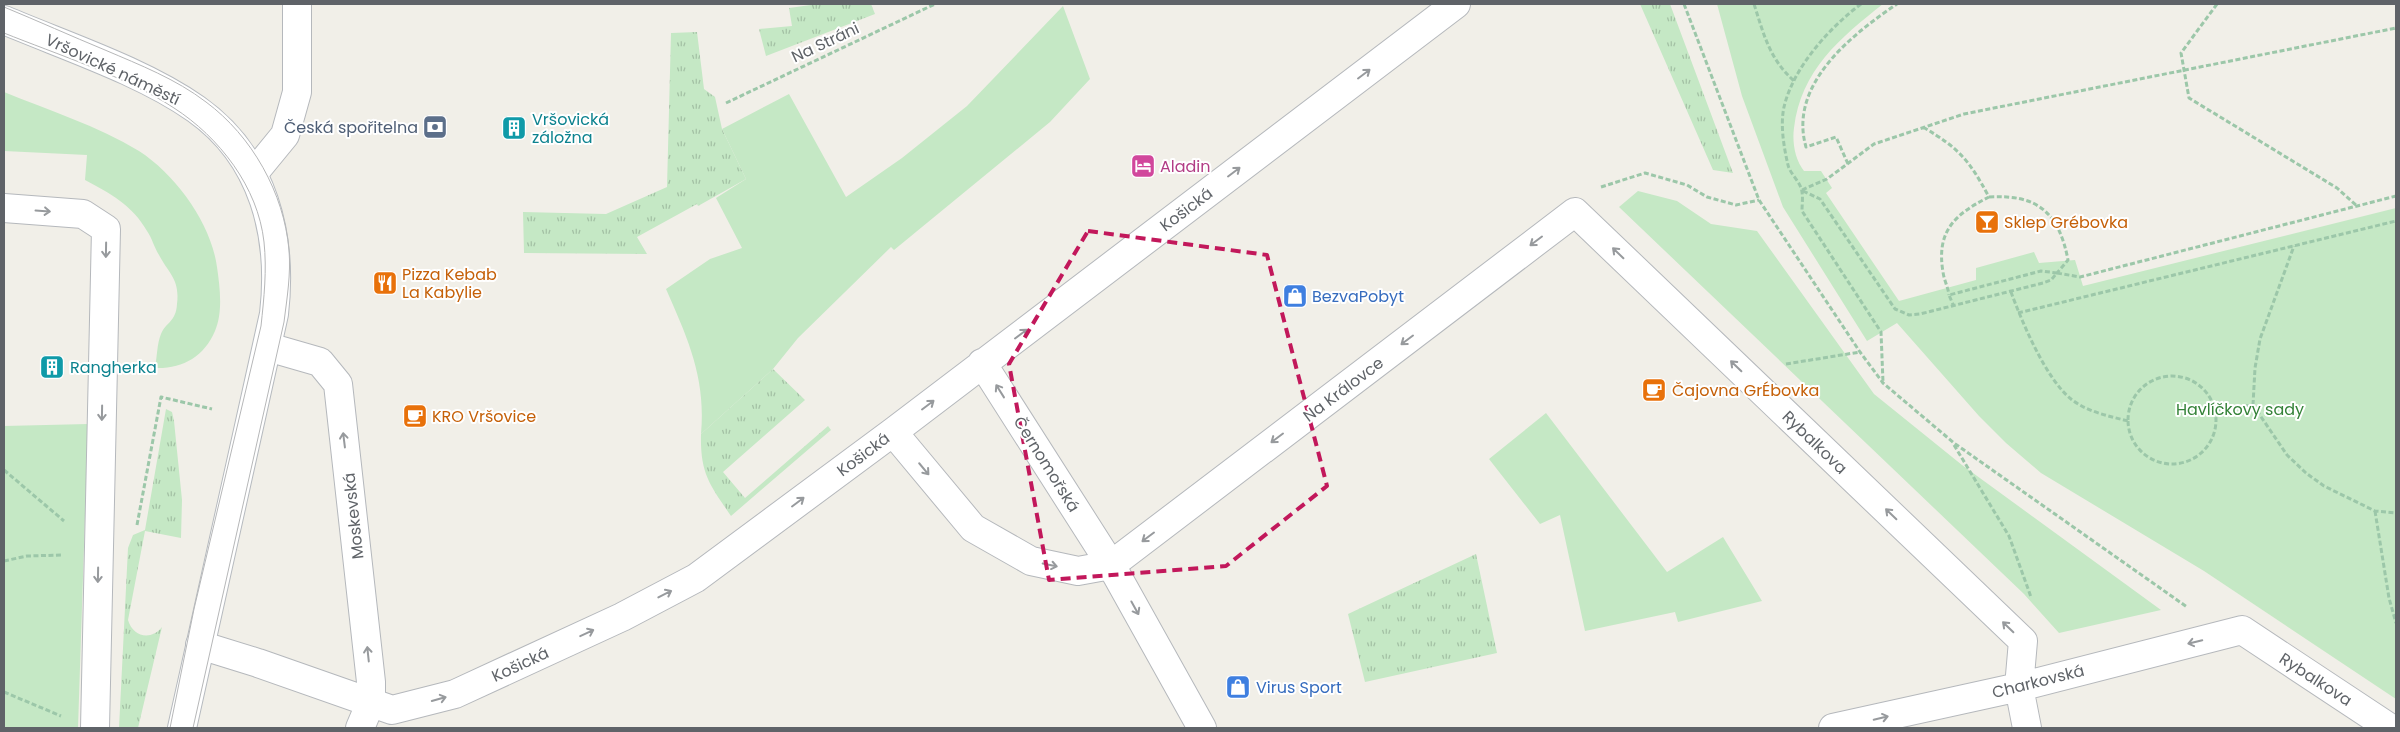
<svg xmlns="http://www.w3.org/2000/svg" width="2400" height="732" font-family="Poppins,sans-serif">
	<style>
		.grass { fill: url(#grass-tufts) }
		.green { fill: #c5e8c5 }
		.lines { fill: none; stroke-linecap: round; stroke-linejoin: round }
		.street-casing { stroke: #b5b8bc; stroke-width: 30 }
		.secondary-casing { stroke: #b6babf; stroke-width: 30 }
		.path { stroke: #9cc7a9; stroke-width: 3; stroke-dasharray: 5 2.5; stroke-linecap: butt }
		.street { stroke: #fff; stroke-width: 28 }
		.secondary { stroke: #fff; stroke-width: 28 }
		.tram { stroke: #b6b7b8; stroke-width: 1 }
		.oneway { stroke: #979a9d }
		.marked { fill: none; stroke: #c2185b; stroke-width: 4; stroke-dasharray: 10 6; stroke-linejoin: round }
		.labels { text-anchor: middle; stroke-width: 4; stroke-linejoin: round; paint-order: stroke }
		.street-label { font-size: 16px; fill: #5f6368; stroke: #fff }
		.culture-label { font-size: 16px; fill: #0d838f; stroke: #fff; text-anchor: start }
		.service-label { font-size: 16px; fill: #4e5e75; stroke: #fff; text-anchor: end }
		.hotel-label { font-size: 16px; fill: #b23c85; stroke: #fff; text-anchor: start }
		.food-label { font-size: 16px; fill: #c56008; stroke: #fff; text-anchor: start }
		.shop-label { font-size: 16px; fill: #366cbe; stroke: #fff; text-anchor: start }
		.park-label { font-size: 16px; fill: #348238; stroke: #fff }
	</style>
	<defs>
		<pattern id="grass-tufts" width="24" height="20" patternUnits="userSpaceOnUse" patternTransform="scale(1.25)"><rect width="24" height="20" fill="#c5e8c5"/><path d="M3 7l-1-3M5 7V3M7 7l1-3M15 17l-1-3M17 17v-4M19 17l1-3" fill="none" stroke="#a3c0a4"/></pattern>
	</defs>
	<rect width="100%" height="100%" fill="#f1efe8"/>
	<path class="grass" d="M818,4H871L875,14L766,56L759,29L792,26L789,8Z
		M1640,4H1670L1733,173L1713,170Z
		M697,32L704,89L715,97L722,129L746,179L698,206L697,204L637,237L647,254L524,253L523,212L606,214L667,187L671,33Z
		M773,369L805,400L723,472L745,498L828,426L831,430L731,516C710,485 700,474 701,434Z
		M166,409L172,412L174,421L182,500L181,538L145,531L128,620C133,637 151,641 162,627L138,728H119L128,548L133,535L145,530Z
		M1476,554L1497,653L1365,682L1348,614Z"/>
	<path class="green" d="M1717,4H1883C1840,38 1801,70 1794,128C1792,142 1795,160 1804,171H1821L1832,188L1826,193L1899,301L1976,280V268L2034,252L2039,263L2075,260L2083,286L2396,208V699L2204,571L2041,473L2006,443L1979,416L1897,323L1867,341L1783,207L1742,96Z
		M1063,6L1090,79L1050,122L894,250L891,247L798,338L773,369L701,434C706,378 688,339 666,289L710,259L742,248L716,198L746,179L722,129L789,94L846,197L902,158L967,106Z
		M4,92C48,110 98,126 139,151C176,175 211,223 217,267C220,288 223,312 215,331C204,357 182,369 155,368C157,358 157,343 161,334C166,322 176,322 177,304C180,279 169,274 159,255C154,247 152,238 147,231C133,206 110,193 85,180L87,155L4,151Z
		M1638,191L1677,201L1711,224L1757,231L1874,394L1962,465L2161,610L2059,633L2024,594L1619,207Z
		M1546,413L1667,572L1723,537L1762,601L1678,622L1675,612L1585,631L1560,515L1540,524L1489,459Z
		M88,424L78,728H4V426Z"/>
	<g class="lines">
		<defs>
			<path id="street" d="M253,174L285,135L297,92V4
				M4,208L83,214L106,229L95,728
				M268,347L320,362L338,384L371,682V702L360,728
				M982,363L1111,565L1202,728
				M893,432L973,528L1031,561L1078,571L1111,565L1575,212L2023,641L2019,687L2027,728
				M200,645L258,663L392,710L455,694L622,617L696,578L893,432L1456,4
				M1833,728L2019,687L2242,630L2390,728"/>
			<path id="secondary" d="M4,20C65,46 142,71 196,109C264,157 283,236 274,314L182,728"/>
		</defs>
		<use href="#street" class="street-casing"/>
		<use href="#secondary" class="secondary-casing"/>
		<path class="path" d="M1684,4L1759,200L1860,352L1883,383L1954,443L2187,607
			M1754,4C1764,35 1769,58 1794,81
			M1861,4C1829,28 1793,68 1784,107C1780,125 1784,148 1788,165C1790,174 1801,182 1802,192C1803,198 1802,205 1802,211L1881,332L1883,382
			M2217,4L2181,53L2189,98L2337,188L2357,206
			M726,103L935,4
			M1923,127C1960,149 1969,160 1989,197C1955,214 1936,231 1943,272C1944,280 1948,287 1949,295
			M1848,164L1836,137L1806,147C1788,85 1851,35 1897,4
			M1601,187L1645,173L1687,185L1707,197L1736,205L1759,200
			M1802,190L1827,179L1874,144L1964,114L2396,28
			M1803,191L1820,199L1895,309L1909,315L1920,314L2043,283L2051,280L2057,273L2041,271L1949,295L1954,307
			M1989,197C2038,194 2059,213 2068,260L2057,273
			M2057,273L2080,277L2396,196
			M2011,292C2022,322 2046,379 2071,399C2087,412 2109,416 2128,421
			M2018,313L2396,221
			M1786,364L1860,352
			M2128 420a44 44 0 1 1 88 0a44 44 0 1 1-88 0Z
			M2253,405L2255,368L2260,339L2294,246
			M2215,410L2253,405L2287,455L2306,473L2324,486L2375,511L2396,513
			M1954,445L2009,536L2031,597
			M4,470L64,521
			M2375,511L2389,598L2396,623
			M137,525L161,397L212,409
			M4,561L27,556L62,555
			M4,692L61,716"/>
		<use href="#street" class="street"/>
		<use href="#secondary" class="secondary"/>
		<path class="tram" d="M4,7C38,21 71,36 105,50C140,65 176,79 206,102C252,136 284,193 289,250C291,274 287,298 284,322L193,728
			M4,33C56,54 127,77 174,108C219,137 258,187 264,242C267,270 264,298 261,326L194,609L170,728"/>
	</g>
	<defs><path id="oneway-shaft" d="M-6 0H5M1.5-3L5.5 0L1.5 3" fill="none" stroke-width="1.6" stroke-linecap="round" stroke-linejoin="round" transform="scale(1.25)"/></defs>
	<g class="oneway">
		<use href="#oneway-shaft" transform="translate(1364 74) rotate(-37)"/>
		<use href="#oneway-shaft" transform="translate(1234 172) rotate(-37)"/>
		<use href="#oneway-shaft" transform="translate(43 211) rotate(4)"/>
		<use href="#oneway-shaft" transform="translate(1536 241) rotate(143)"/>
		<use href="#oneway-shaft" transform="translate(106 250) rotate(91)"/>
		<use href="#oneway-shaft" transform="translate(1618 253) rotate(-136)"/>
		<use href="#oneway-shaft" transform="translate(1021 334) rotate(-37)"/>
		<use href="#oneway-shaft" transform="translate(1407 340) rotate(143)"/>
		<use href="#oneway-shaft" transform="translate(1736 366) rotate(-136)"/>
		<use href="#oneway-shaft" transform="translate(1000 391) rotate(-122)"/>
		<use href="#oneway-shaft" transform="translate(928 405) rotate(-37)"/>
		<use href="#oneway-shaft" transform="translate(102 413) rotate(91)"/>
		<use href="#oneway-shaft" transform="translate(1277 438) rotate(143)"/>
		<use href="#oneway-shaft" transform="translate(344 440) rotate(-97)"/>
		<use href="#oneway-shaft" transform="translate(924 469) rotate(50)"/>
		<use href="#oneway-shaft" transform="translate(798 502) rotate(-37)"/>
		<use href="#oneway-shaft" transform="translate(1891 514) rotate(-136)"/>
		<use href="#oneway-shaft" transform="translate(1148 537) rotate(143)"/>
		<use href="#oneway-shaft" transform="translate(1050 565) rotate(12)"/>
		<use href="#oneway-shaft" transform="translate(98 575) rotate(91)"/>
		<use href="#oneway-shaft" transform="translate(665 594) rotate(-27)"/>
		<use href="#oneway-shaft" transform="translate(1135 608) rotate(61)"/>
		<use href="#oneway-shaft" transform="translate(2008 627) rotate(-136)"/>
		<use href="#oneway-shaft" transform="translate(587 633) rotate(-25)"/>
		<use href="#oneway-shaft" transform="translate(2195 642) rotate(166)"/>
		<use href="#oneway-shaft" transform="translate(368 654) rotate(-96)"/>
		<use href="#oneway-shaft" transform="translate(439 699) rotate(-16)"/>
		<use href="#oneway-shaft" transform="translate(1881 718) rotate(-13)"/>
	</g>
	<path class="marked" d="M1088,231L1267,255L1327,486L1226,566L1049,580L1009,364Z"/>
	<defs>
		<symbol id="bank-square" viewBox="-11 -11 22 22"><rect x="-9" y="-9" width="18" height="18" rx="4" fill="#5c6f8a" stroke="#fff"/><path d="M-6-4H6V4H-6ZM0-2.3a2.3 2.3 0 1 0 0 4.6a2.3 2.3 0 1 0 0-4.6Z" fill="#fff"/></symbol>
		<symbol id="building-square" viewBox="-11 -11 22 22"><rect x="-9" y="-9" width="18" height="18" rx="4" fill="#0f9aa8" stroke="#fff"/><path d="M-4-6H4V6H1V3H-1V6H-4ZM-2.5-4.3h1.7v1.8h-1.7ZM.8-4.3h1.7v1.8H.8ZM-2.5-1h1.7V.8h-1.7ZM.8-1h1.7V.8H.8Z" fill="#fff"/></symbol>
		<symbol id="hotel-square" viewBox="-11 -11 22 22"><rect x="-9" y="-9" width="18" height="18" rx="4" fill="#d1479c" stroke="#fff"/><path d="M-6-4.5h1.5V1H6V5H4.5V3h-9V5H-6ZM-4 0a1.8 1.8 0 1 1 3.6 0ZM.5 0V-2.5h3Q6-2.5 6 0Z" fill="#fff"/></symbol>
		<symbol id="bar-square" viewBox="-11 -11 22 22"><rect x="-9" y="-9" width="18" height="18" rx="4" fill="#e8710a" stroke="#fff"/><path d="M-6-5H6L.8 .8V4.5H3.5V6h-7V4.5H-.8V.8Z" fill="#fff"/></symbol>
		<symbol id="restaurant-square" viewBox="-11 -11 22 22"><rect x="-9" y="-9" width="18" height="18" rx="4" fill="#e8710a" stroke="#fff"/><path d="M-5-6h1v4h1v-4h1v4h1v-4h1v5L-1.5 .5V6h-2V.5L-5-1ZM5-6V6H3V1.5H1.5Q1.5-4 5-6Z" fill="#fff"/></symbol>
		<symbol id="shop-square" viewBox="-11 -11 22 22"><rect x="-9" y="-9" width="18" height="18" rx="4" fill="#3f7fe0" stroke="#fff"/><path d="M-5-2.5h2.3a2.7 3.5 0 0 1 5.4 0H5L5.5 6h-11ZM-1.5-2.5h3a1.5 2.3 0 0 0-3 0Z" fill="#fff"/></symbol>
		<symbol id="cafe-square" viewBox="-11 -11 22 22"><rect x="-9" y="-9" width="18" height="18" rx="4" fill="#e8710a" stroke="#fff"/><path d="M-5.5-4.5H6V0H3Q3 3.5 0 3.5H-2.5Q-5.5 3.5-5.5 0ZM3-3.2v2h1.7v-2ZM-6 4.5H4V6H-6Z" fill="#fff"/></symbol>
	</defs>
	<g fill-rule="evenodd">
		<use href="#bank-square" x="421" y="113" width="28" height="28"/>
		<use href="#building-square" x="500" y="114" width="28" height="28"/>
		<use href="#hotel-square" x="1129" y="152" width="28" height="28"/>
		<use href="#bar-square" x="1973" y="208" width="28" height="28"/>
		<use href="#restaurant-square" x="371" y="269" width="28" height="28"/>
		<use href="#shop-square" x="1281" y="282" width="28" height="28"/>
		<use href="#building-square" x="38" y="353" width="28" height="28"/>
		<use href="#cafe-square" x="1640" y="376" width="28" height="28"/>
		<use href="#cafe-square" x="401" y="402" width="28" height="28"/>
		<use href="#shop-square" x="1224" y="673" width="28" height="28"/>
	</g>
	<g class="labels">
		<g class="street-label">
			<text transform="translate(825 42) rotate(-25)" y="6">Na Stráni</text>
			<text transform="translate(113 69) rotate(25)" y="6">Vršovické náměstí</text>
			<text transform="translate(1186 209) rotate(-37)" y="6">Košická</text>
			<text transform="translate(1343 389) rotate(-37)" y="6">Na Královce</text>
			<text transform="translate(1815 442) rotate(44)" y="6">Rybalkova</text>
			<text transform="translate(863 454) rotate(-37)" y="6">Košická</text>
			<text transform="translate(1047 464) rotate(58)" y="6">Černomořská</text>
			<text transform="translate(353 516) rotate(-96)" y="6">Moskevská</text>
			<text transform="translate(520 664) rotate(-25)" y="6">Košická</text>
			<text transform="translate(2316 679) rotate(33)" y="6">Rybalkova</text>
			<text transform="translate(2038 681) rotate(-14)" y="6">Charkovská</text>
		</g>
		<g class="culture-label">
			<text x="532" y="125">Vršovická<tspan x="532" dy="18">záložna</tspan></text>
			<text x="70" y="373">Rangherka</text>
		</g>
		<g class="service-label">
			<text x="418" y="133">Česká spořitelna</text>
		</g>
		<g class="hotel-label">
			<text x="1160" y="172">Aladin</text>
		</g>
		<g class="food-label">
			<text x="2004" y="228">Sklep Grébovka</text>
			<text x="402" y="280">Pizza Kebab<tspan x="402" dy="18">La Kabylie</tspan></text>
			<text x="1672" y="396">Čajovna GrÉbovka</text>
			<text x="432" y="422">KRO Vršovice</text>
		</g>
		<g class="shop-label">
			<text x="1312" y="302">BezvaPobyt</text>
			<text x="1256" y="693">Virus Sport</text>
		</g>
		<g class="park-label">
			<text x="2240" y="415">Havlíčkovy sady</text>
		</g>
	</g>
	<rect width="2400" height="732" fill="none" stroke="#5f6368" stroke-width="10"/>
</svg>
